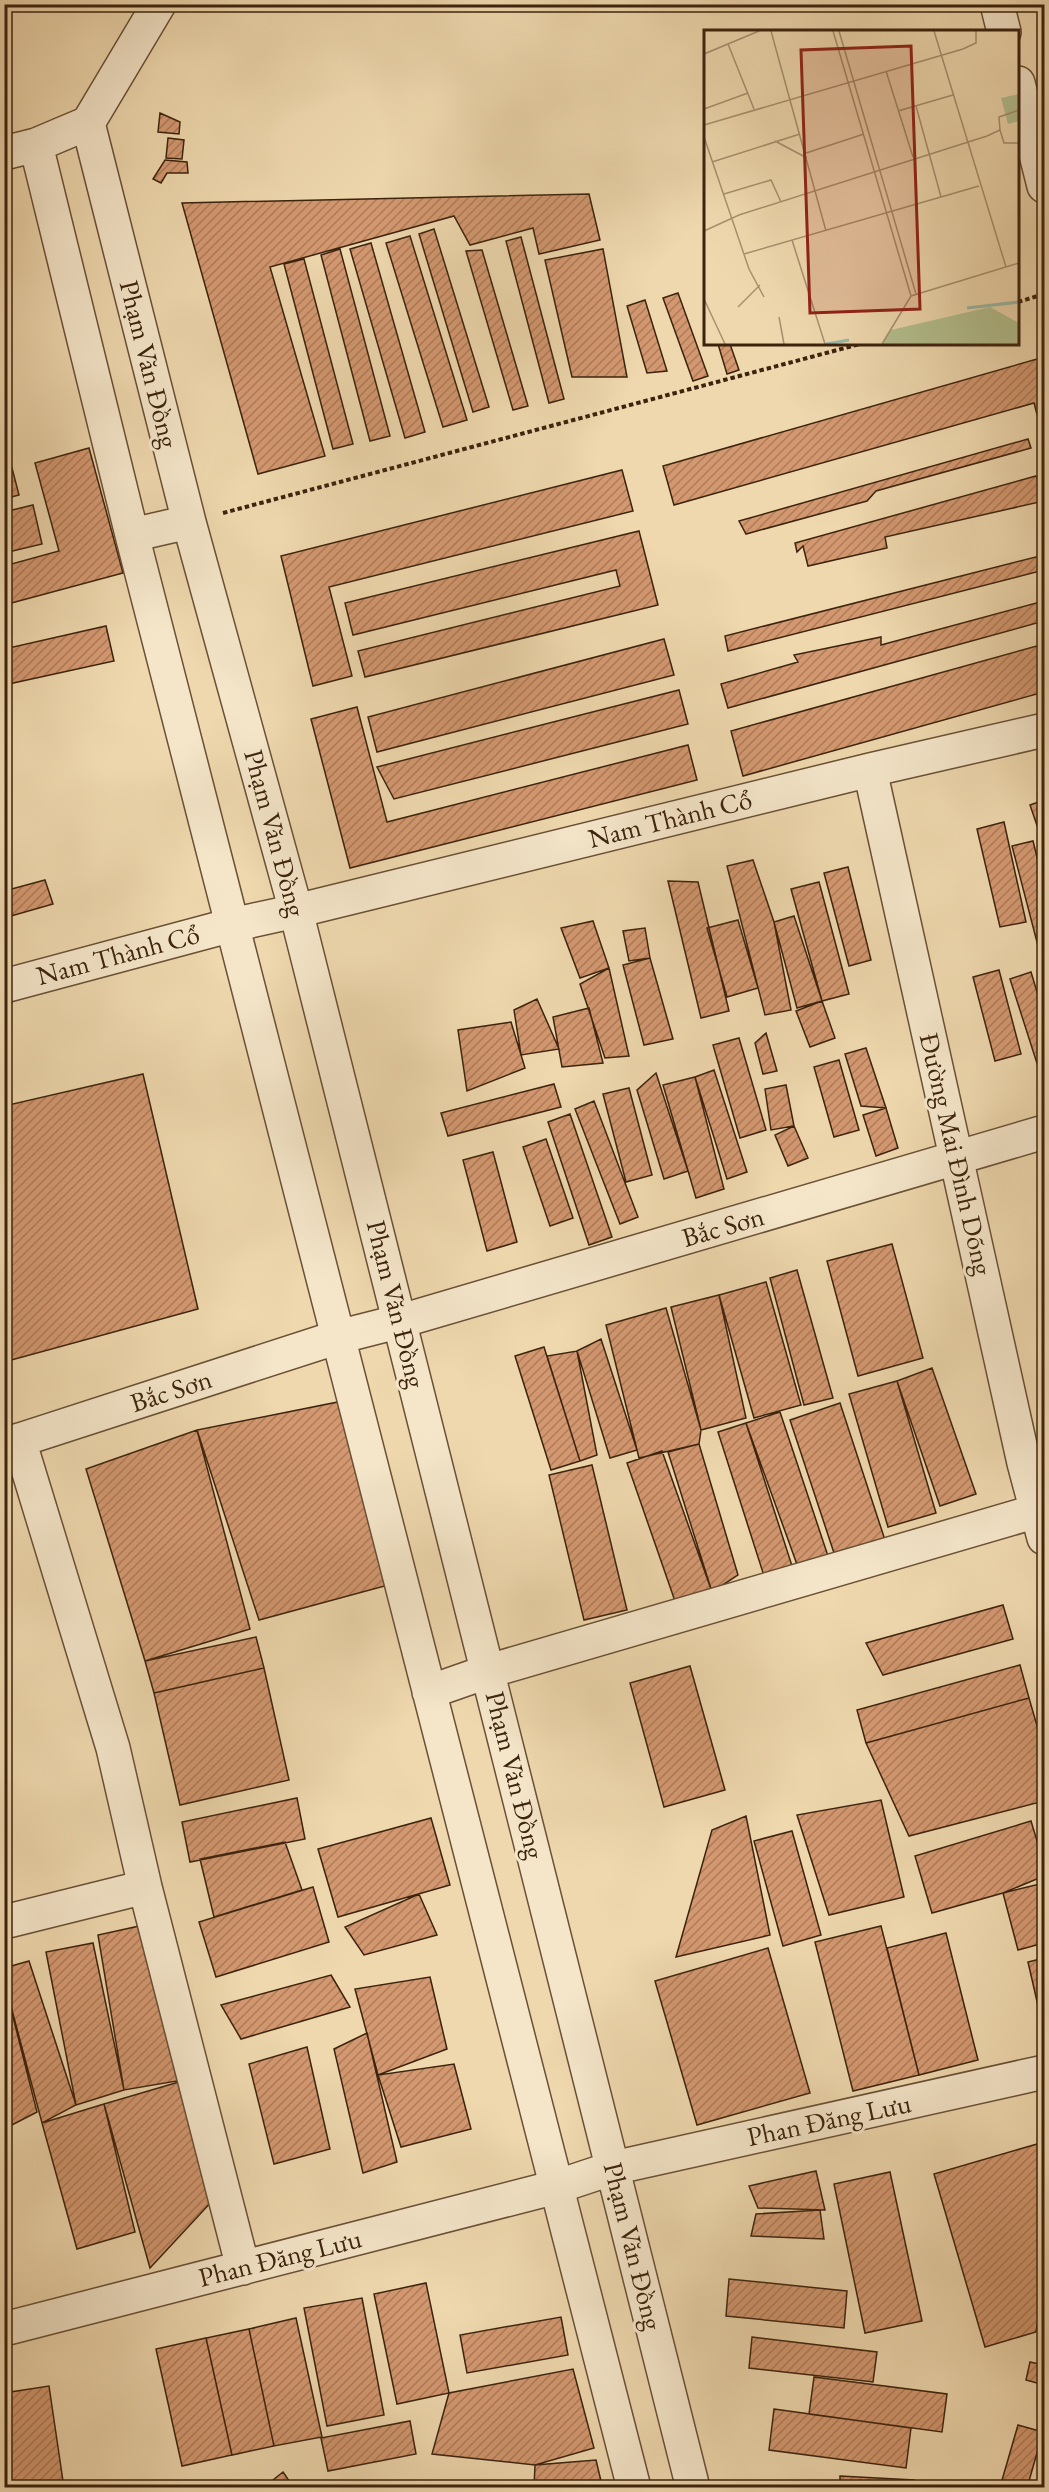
<svg xmlns="http://www.w3.org/2000/svg" width="1049" height="2492" font-family="'EB Garamond',serif">
	<style>
		.building { fill: url(#building-hatch); stroke: #3c230e; stroke-width: 1.5 }
		.lines { fill: none; stroke-linecap: round; stroke-linejoin: round }
		.minor-casing { stroke: #695036; stroke-width: 36 }
		.tertiary-casing { stroke: #695036; stroke-width: 36 }
		.path { stroke: #3c230e; stroke-width: 4; stroke-dasharray: 4.5 3; stroke-linecap: butt }
		.minor { stroke: #f5e6ca; stroke-width: 33 }
		.tertiary { stroke: #f5e6ca; stroke-width: 33 }
		.labels { text-anchor: middle; stroke-width: 6; stroke-linejoin: round; paint-order: stroke }
		.street-label { font-size: 27px; fill: #3c230e; stroke: #f5e6ca }
		.inset-river { fill: none; stroke: #9abaa7; stroke-width: 3 }
		.inset-road { fill: none; stroke: #a7906e; stroke-width: 1.5 }
		.view { fill: #8f2418; fill-opacity: 0.15; stroke: #8f2418; stroke-width: 3 }
		.inset-edge { fill: none; stroke: #3c230e; stroke-width: 3 }
	</style>
	<defs>
		<pattern id="building-hatch" width="6" height="6" patternUnits="userSpaceOnUse" patternTransform="scale(1.5)"><rect width="6" height="6" fill="#d49870"/><path d="M-1 1l2-2M0 6l6-6M5 7l2-2" fill="none" stroke="#ad7c5a"/></pattern>
	</defs>
	<rect width="100%" height="100%" fill="#efd8ae"/>
	<filter id="stains"><feTurbulence type="fractalNoise" baseFrequency=".00333" numOctaves="4"/><feColorMatrix values="0 0 0 0 .2 0 0 0 0 .09 0 0 0 0 .02 0 0 0 .5 -.17"/></filter>
	<radialGradient id="worn" r=".72"><stop offset=".6" stop-color="#630" stop-opacity="0"/><stop offset="1" stop-color="#630" stop-opacity=".3"/></radialGradient>
	<path class="building" d="M160,113L180,122L179,134L158,132Z
		M168,138L184,140L182,159L166,158Z
		M165,160L187,162L188,173H167L161,183L153,179Z
		M589,194L600,240L539,254L533,228L470,245L454,216L270,267L325,456L258,474L182,203Z
		M434,229L489,407L473,412L419,234Z
		M410,236L467,420L443,427L386,243Z
		M521,237L564,399L549,403L506,241Z
		M371,243L425,432L405,438L350,249Z
		M340,249L390,436L370,441L321,255Z
		M603,249L627,377H572L545,260Z
		M482,250L528,406L513,410L466,251Z
		M304,259L353,444L333,449L284,264Z
		M678,293L708,376L693,381L663,298Z
		M645,300L667,371L647,373L627,306Z
		M718,344H730L739,370L727,374Z
		M1044,357V441L1034,403L674,505L663,466Z
		M1028,439L1031,448L876,491L867,501L746,534L739,521Z
		M89,448L123,573L4,605V566L59,551L35,463Z
		M12,468L19,495L4,499V470Z
		M622,470L633,511L329,587L352,676L313,686L281,556Z
		M1036,476L1044,492V501L885,537L887,548L808,566L803,546L797,552L795,543Z
		M33,505L42,544L4,553V512Z
		M639,531L658,605L365,677L358,651L620,586L616,570L353,635L345,603Z
		M1044,543V570L728,651L725,636L1040,556V544Z
		M1044,601V621L728,708L721,684L798,662L794,655L881,637V645Z
		M106,626L114,661L4,685V649Z
		M664,639L674,675L377,752L368,717Z
		M1044,644V692L743,776L731,731Z
		M679,690L688,724L394,799L377,767Z
		M357,707L387,822L688,745L697,780L350,868L311,719Z
		M1044,800V846L1030,805Z
		M1004,822L1026,922L1000,927L977,829Z
		M1033,841L1044,885V944L1038,946L1012,846Z
		M753,860L774,922L791,1010L765,1015L727,866Z
		M848,867L871,960L849,966L824,873Z
		M45,880L53,904L4,918V891Z
		M668,881L698,882L729,1011L701,1018Z
		M819,882L849,994L822,1001L791,889Z
		M794,916L822,1001L797,1008L774,922Z
		M738,920L758,988L727,997L707,928Z
		M593,921L609,968L580,978L561,928Z
		M645,928L650,958L629,961L623,931Z
		M650,958L673,1039L644,1045L623,965Z
		M609,968L629,1056L605,1058L580,984Z
		M999,970L1021,1054L995,1061L973,977Z
		M1031,972L1044,1015V1078L1042,1079L1010,979Z
		M537,999L559,1049L521,1055L514,1010Z
		M822,1001L835,1038L810,1047L796,1011Z
		M589,1008L603,1063L562,1067L553,1017Z
		M511,1022L525,1068L467,1091L458,1030Z
		M766,1033L777,1071L763,1074L755,1043Z
		M739,1038L766,1130L740,1138L713,1045Z
		M866,1048L886,1108L861,1106L845,1054Z
		M839,1060L859,1130L834,1137L814,1067Z
		M714,1070L747,1172L727,1179L695,1077Z
		M656,1073L688,1171L664,1179L637,1090Z
		M143,1074L198,1309L4,1362V1106Z
		M695,1077L724,1189L696,1198L663,1085Z
		M554,1084L561,1107L448,1136L441,1113Z
		M786,1085L794,1126L771,1130L765,1089Z
		M629,1088L652,1175L626,1182L603,1094Z
		M594,1101L638,1217L620,1224L575,1109Z
		M886,1108L898,1148L876,1156L863,1115Z
		M570,1114L612,1237L589,1245L548,1122Z
		M794,1126L808,1158L788,1166L775,1135Z
		M546,1139L573,1218L550,1226L523,1147Z
		M493,1152L517,1242L487,1251L463,1160Z
		M892,1244L923,1358L858,1376L827,1261Z
		M797,1270L833,1398L804,1405L770,1278Z
		M766,1282L801,1405L754,1418L719,1295Z
		M719,1295L746,1418L701,1430L671,1307Z
		M666,1308L701,1430L699,1444L639,1458L606,1325Z
		M601,1339L637,1450L610,1458L577,1351Z
		M544,1347L580,1461L551,1470L515,1356Z
		M577,1351L597,1455L580,1461L547,1356Z
		M932,1368L976,1494L940,1506L897,1381Z
		M897,1381L936,1513L888,1527L849,1394Z
		M353,1399L392,1584L259,1620L197,1430Z
		M840,1403L885,1540L835,1556L790,1420Z
		M780,1412L829,1559L799,1570L746,1423Z
		M746,1423L793,1569L765,1579L718,1432Z
		M197,1430L250,1629L145,1661L86,1469Z
		M699,1444L738,1575L712,1592L668,1452Z
		M662,1451L712,1592L676,1604L627,1463Z
		M592,1465L627,1610L584,1620L549,1475Z
		M1003,1605L1013,1639L883,1675L866,1643Z
		M256,1637L264,1668L154,1693L145,1661Z
		M1020,1665L1029,1698L866,1743L857,1710Z
		M690,1666L725,1790L664,1807L630,1683Z
		M264,1668L289,1780L180,1805L154,1693Z
		M1029,1698L1044,1750V1801L909,1836L866,1743Z
		M297,1798L305,1839L190,1862L182,1822Z
		M881,1800L904,1897L829,1915L797,1815Z
		M746,1816L770,1935L676,1957L712,1830Z
		M431,1818L450,1885L338,1917L318,1849Z
		M1031,1821L1044,1864V1876L1003,1893L932,1913L915,1856Z
		M792,1831L821,1935L783,1946L754,1841Z
		M285,1842L302,1890L214,1917L200,1859Z
		M1044,1883V1943L1018,1950L1003,1893Z
		M313,1887L329,1942L216,1977L199,1922Z
		M419,1894L437,1935L364,1955L345,1927Z
		M144,1925L189,2079L124,2090L98,1935Z
		M881,1926L919,2075L853,2091L815,1942Z
		M946,1933L978,2060L919,2075L887,1948Z
		M93,1943L124,2090L76,2105L46,1952Z
		M768,1948L810,2093L697,2125L655,1981Z
		M1044,1958V2032L1028,1962Z
		M29,1961L76,2105L42,2123L4,1980V1968Z
		M331,1975L350,2007L241,2039L221,2005Z
		M430,1977L447,2049L378,2075L355,1989Z
		M4,1981L37,2112L6,2128L4,2125Z
		M367,2033L397,2162L363,2173L334,2049Z
		M307,2047L330,2149L274,2164L249,2064Z
		M454,2064L471,2129L401,2147L378,2075Z
		M189,2079L214,2199L150,2268L104,2104Z
		M104,2104L135,2232L77,2249L42,2123Z
		M1044,2142V2281L1036,2332L985,2347L934,2174Z
		M816,2171L825,2210L758,2208L749,2186Z
		M890,2172L922,2321L865,2333L834,2184Z
		M820,2210L824,2239L751,2236L756,2214Z
		M729,2279L847,2291L844,2328L726,2316Z
		M426,2283L449,2393L397,2404L374,2294Z
		M362,2298L384,2415L327,2426L304,2308Z
		M561,2317L568,2355L467,2373L460,2335Z
		M296,2318L322,2437L274,2446L249,2329Z
		M249,2329L274,2446L232,2455L206,2338Z
		M752,2337L877,2352L873,2382L749,2368Z
		M206,2338L232,2455L182,2466L156,2349Z
		M1030,2362L1044,2365V2385L1026,2380Z
		M573,2369L594,2448L535,2465L432,2454L449,2393Z
		M814,2377L947,2394L942,2432L809,2414Z
		M49,2386L64,2488H4V2393Z
		M774,2409L911,2428L906,2468L769,2450Z
		M410,2421L416,2454L328,2471L321,2438Z
		M1018,2425L1043,2432L1027,2488H1002L1000,2487Z
		M596,2460L601,2481L570,2488H534L535,2465Z
		M283,2472L294,2488H263Z
		M840,2476L914,2480V2488H840Z"/>
	<g class="lines">
		<defs>
			<path id="minor" d="M997,4L1004,32
				M1018,83L1044,186
				M870,770L1024,1463L1044,1538
				M296,911L870,770L1044,730
				M4,986L232,925
				M401,1321L1044,1132
				M19,1440L113,1748L145,1887L243,2268
				M4,1445L338,1337
				M489,1671L1037,1511
				M4,1922L145,1887
				M613,2168L1044,2072
				M4,2329L556,2187"/>
			<path id="tertiary" d="M88,123L189,522L296,911L693,2488
				M36,145L132,535L634,2488
				M4,153L36,145L88,123L159,4
				M132,535L189,522
				M232,925L296,911
				M338,1337L401,1321
				M429,1692L489,1671
				M556,2187L613,2168"/>
		</defs>
		<use href="#minor" class="minor-casing"/>
		<use href="#tertiary" class="tertiary-casing"/>
		<path class="path" d="M1018,302L1044,294
			M223,513L860,344"/>
		<use href="#minor" class="minor"/>
		<use href="#tertiary" class="tertiary"/>
	</g>
	<g class="labels">
		<g class="street-label">
			<text transform="translate(149 364) rotate(76)" y="9">Phạm Văn Đồng</text>
			<text transform="translate(670 819) rotate(-14)" y="9">Nam Thành Cổ</text>
			<text transform="translate(275 833) rotate(75)" y="9">Phạm Văn Đồng</text>
			<text transform="translate(118 955) rotate(-15)" y="9">Nam Thành Cổ</text>
			<text transform="translate(956 1154) rotate(77)" y="9">Đường Mai Đình Dõng</text>
			<text transform="translate(723 1227) rotate(-16)" y="9">Bắc Sơn</text>
			<text transform="translate(396 1304) rotate(76)" y="9">Phạm Văn Đồng</text>
			<text transform="translate(171 1391) rotate(-18)" y="9">Bắc Sơn</text>
			<text transform="translate(515 1775) rotate(76)" y="9">Phạm Văn Đồng</text>
			<text transform="translate(829 2120) rotate(-12)" y="9">Phan Đăng Lưu</text>
			<text transform="translate(633 2246) rotate(76)" y="9">Phạm Văn Đồng</text>
			<text transform="translate(280 2258) rotate(-14)" y="9">Phan Đăng Lưu</text>
		</g>
	</g>
	<g transform="translate(704 30)">
		<rect width="315" height="315" fill="#efd8ae"/>
		<path d="M315,64V91L304,94L297,68Z" fill="#b4c08f"/>
		<path d="M286,277L315,293V314H178L187,300Z" fill="#b4c08f"/>
		<path class="inset-river" d="M263,278L315,272M122,314L145,310"/>
		<path class="inset-road" d="M67,1L122,201M129,1L207,266M135,1L212,264M230,1L302,237M24,14L50,79M0,24L55,1M182,41L209,127M212,76L237,167M0,79L44,63M194,81L249,65M0,95L259,19L272,13V1M296,100L300,113H315M0,107L45,239L60,267M71,111L103,128M102,123L160,104M8,132L96,104M20,164L67,150L77,172M0,201L35,185L283,106L296,100L295,87L315,80M88,210L121,314M40,224L275,156M0,269L21,314M34,277L56,255M75,287L80,314M178,314L207,266L315,233"/>
		<path class="view" d="M207,16L216,279L106,283L97,20Z"/>
		<rect width="315" height="315" class="inset-edge"/>
	</g>
	<rect width="1049" height="2492" fill="none" stroke="#efd8ae" stroke-width="24"/>
	<rect x="6" y="6" width="1037" height="2480" fill="none" stroke="#3c230e" stroke-width="3"/>
	<rect x="12" y="12" width="1025" height="2468" fill="none" stroke="#3c230e" stroke-width="1.5"/>
	<rect width="100%" height="100%" filter="url(#stains)"/>
	<rect width="100%" height="100%" fill="url(#worn)"/>
</svg>
